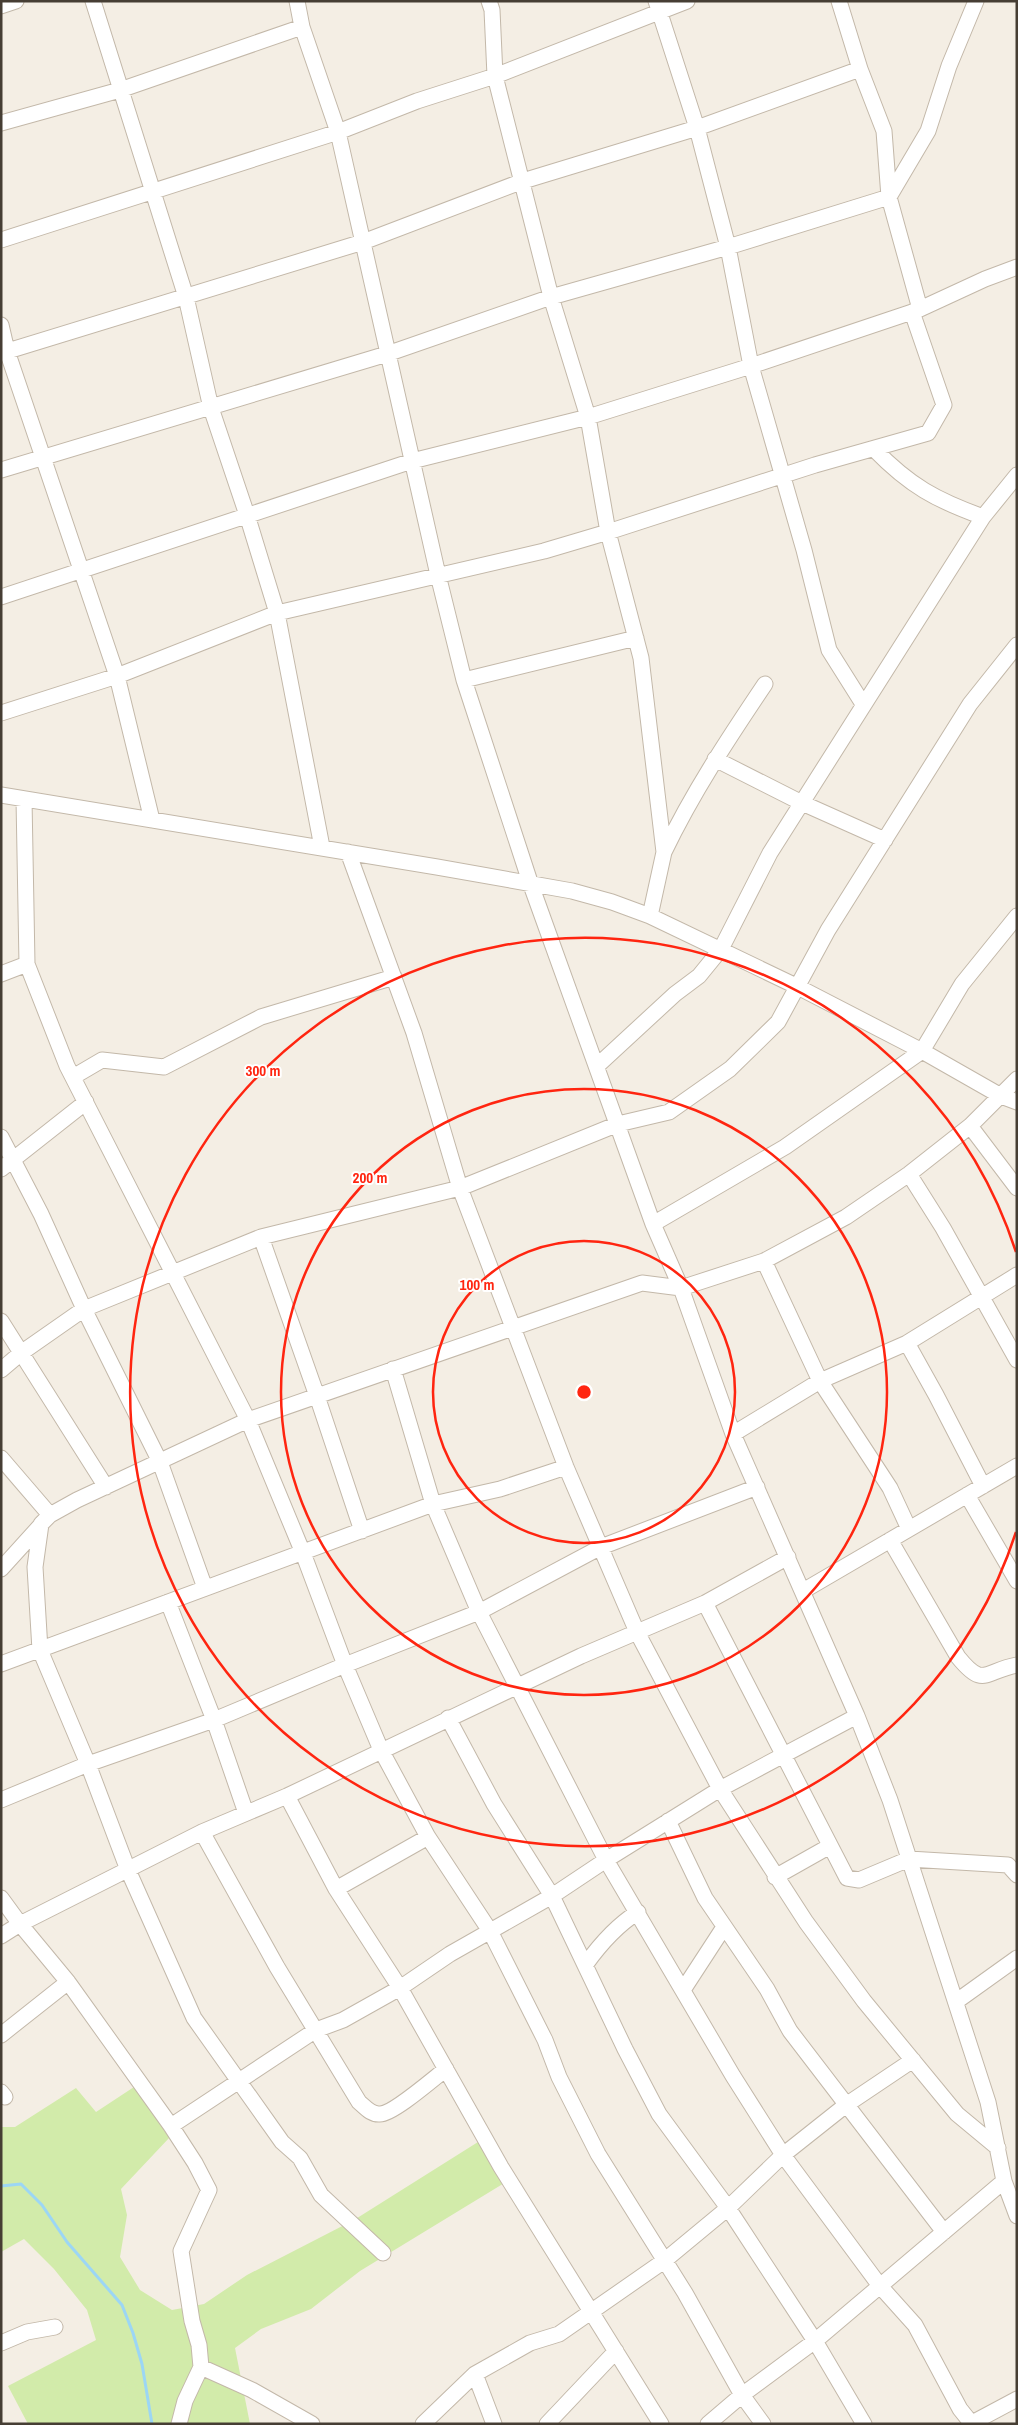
<svg xmlns="http://www.w3.org/2000/svg" width="1018" height="2425" font-family="'Archivo Narrow',sans-serif">
	<style>
		.green { fill: #d2ebaa }
		.lines { fill: none; stroke-linecap: round; stroke-linejoin: round }
		.stream { stroke: #9cd6f5; stroke-width: 3 }
		.minor-casing { stroke: #c3b8a9; stroke-width: 17 }
		.minor { stroke: #fff; stroke-width: 15 }
		.ring { fill: none; stroke: #ff2510; stroke-width: 2.5 }
		.centre { fill: #ff2510; stroke: #fff; stroke-width: 2.5 }
		.ring-label { font-size: 15px; text-anchor: middle; font-weight: bold; fill: #ff2510; stroke: #fff; stroke-width: 4; stroke-linejoin: round; paint-order: stroke }
	</style>
	<rect width="100%" height="100%" fill="#f4eee4"/>
	<path class="green" d="M134,2087L170,2137L121,2189L127,2215L120,2257L140,2290L172,2310L204,2304L247,2275L354,2220L478,2142L506,2182L360,2271L311,2309L261,2329L235,2348L250,2424H28L8,2386L96,2340L87,2310L54,2269L24,2239L1,2252V2127H15L76,2088L96,2112Z"/>
	<g class="lines">
		<path class="stream" d="M1,2186L21,2184L42,2205L67,2242L122,2305L133,2333L142,2364L152,2424"/>
		<defs>
			<path id="minor" d="M93,1L186,297L211,408L247,515L277,613L322,847
				M297,1L302,27L338,132L438,575L464,680L531,885L653,1224L681,1288L733,1434L857,1716L890,1800L988,2102L1004,2181L1017,2216
				M489,1L492,10L495,76L551,297L588,417L608,532L641,658L664,852L650,916
				M656,1L697,128L728,247L751,366L804,550L829,650L863,704
				M1,6L16,1
				M1,123L120,90L302,27
				M1,240L338,132L417,101L495,76L687,1
				M920,309L985,279L1017,267
				M1,325L7,351L117,676L152,820
				M1,353L363,242L523,181L697,128L860,69
				M874,449C910,486 936,500 983,517
				M1,470L387,354L551,297L728,247L889,197L884,131L860,69L839,1
				M1,597L412,461L588,417L751,366L912,312
				M464,680L636,638
				M1,713L117,676L277,613L544,551L608,532L815,465L928,433L944,405L912,312L920,309L889,197L928,131L949,66L976,1
				M715,759L802,803L885,840
				M1,795L437,867L572,891L612,902L650,916L798,987L922,1051L1001,1096L1017,1102
				M24,799L27,964L67,1066L248,1420L303,1553L345,1665L381,1750L428,1837L490,1931L545,2040L559,2077L598,2154L685,2293L742,2395L763,2424
				M348,852L414,1033L460,1188L566,1467L637,1632L720,1789L806,1922L864,2001L957,2114L998,2148
				M664,852C693,792 728,739 765,684
				M1,974L27,964
				M597,1066L675,994L699,976L721,949L770,853L983,517L1017,475
				M73,1077L102,1060L164,1067L261,1017L394,977
				M970,1126L1017,1188
				M1,1137L41,1214L84,1309L160,1462L205,1588
				M1,1169L86,1102
				M909,1174L943,1228L1017,1360
				M653,1224L785,1147L922,1051L962,984L1017,916
				M261,1237L317,1396L362,1531
				M764,1261L820,1381L890,1488L909,1529
				M1,1321L106,1487
				M907,1343L936,1395L983,1486
				M393,1369L433,1504L479,1612L606,1860L733,2076L783,2155L880,2286L915,2325L960,2409L972,2424
				M1,1370L21,1353L84,1309L261,1237L460,1188L618,1124L669,1112L730,1069L778,1022L828,930L970,704L1017,645
				M733,1434L820,1381L907,1343L1017,1275
				M1,1458L50,1515
				M967,1495L1017,1581
				M890,1540L958,1657C984,1689 984,1671 1017,1665
				M1,1569L40,1526
				M803,1591L1017,1466
				M168,1602L214,1720L246,1813
				M705,1603L847,1878L859,1880L909,1859L1008,1865L1017,1875
				M1,1664L433,1504L500,1489L566,1467
				M448,1718L494,1804L552,1896L625,2049L659,2114L728,2208L815,2341L864,2424
				M287,1796L336,1889L400,1988L501,2167L661,2424
				M1,1800L88,1764L214,1720L345,1665L479,1612L601,1547L757,1487
				M668,1821L705,1898L767,1989L790,2031L944,2232
				M202,1832L277,1967L359,2102C365,2107 371,2115 380,2114C393,2114 433,2079 446,2069
				M775,1877L830,1846
				M336,1889L428,1837
				M1,1898L20,1924L68,1982L171,2126L195,2163L209,2190L181,2251L192,2321L199,2345L201,2367L185,2401L179,2424
				M1,1936L20,1924L202,1832L287,1796L581,1656L705,1603L788,1557
				M586,1964C601,1943 616,1926 638,1912
				M683,1990L724,1927
				M957,2001L1017,1958
				M1,2035L68,1982
				M1,2092L5,2097
				M171,2126L316,2030L343,2020L400,1988L450,1954L552,1896L606,1860L720,1789L857,1716
				M383,2253L321,2195L300,2158L282,2142L194,2018L128,1870L88,1764L40,1650L35,1567L41,1524L50,1515L77,1500L248,1420L642,1283L681,1288L764,1261L846,1217L909,1174L970,1126L1017,1079
				M1,2343L27,2332L55,2327
				M201,2367L252,2390L312,2424
				M475,2374L494,2424
				M972,2423L1017,2399
				M423,2424L475,2374L530,2343L559,2334L664,2261L728,2208L783,2155L846,2105L913,2060
				M547,2424L616,2351
				M708,2424L742,2395L815,2341L1004,2181"/>
		</defs>
		<use href="#minor" class="minor-casing"/>
		<use href="#minor" class="minor"/>
	</g>
	<g class="ring">
		<circle cx="584" cy="1392" r="151"/>
		<circle cx="584" cy="1392" r="303"/>
		<path d="M1016 1532A454 454 0 1 1 1016 1252"/>
	</g>
	<circle cx="584" cy="1392" r="8" class="centre"/>
	<g class="ring-label">
		<text x="263" y="1076">300 m</text>
		<text x="370" y="1183">200 m</text>
		<text x="477" y="1290">100 m</text>
	</g>
	<rect width="1018" height="2425" fill="none" stroke="#463e34" stroke-width="5"/>
</svg>
